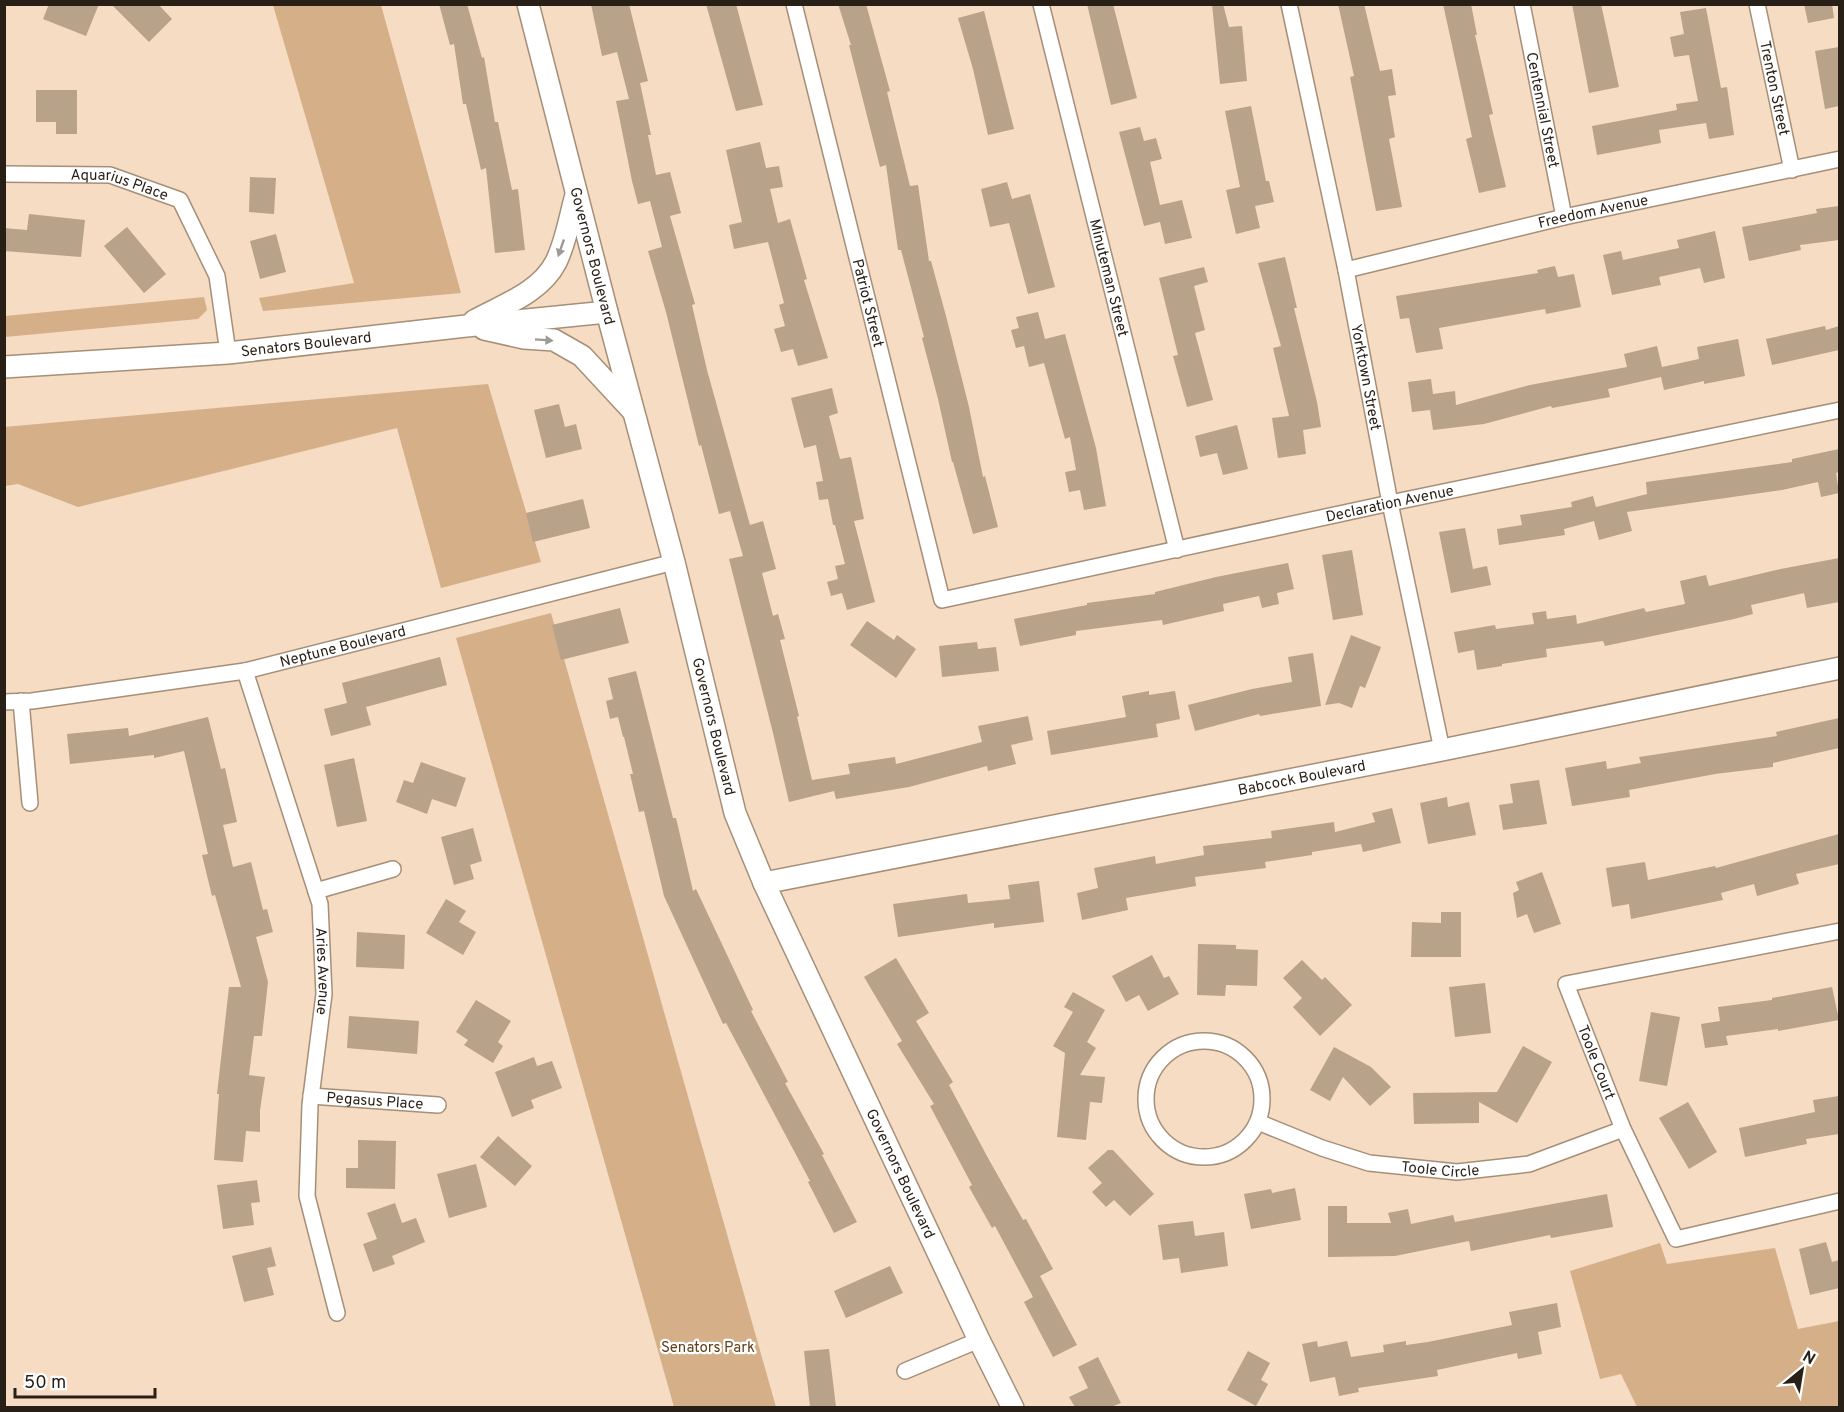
<svg xmlns="http://www.w3.org/2000/svg" width="1844" height="1412" font-family="Overpass,sans-serif">
	<style>
		.green { fill: #d5af88 }
		.building { fill: #b9a28a }
		.lines { fill: none; stroke-linecap: round; stroke-linejoin: round }
		.street-casing { stroke: #a68f78; stroke-width: 18 }
		.secondary-casing { stroke: #a68f78; stroke-width: 24 }
		.street { stroke: #fff; stroke-width: 15 }
		.secondary { stroke: #fff; stroke-width: 21 }
		.oneway { fill: #9e9a96 }
		.labels { text-anchor: middle; stroke-width: 4.5; stroke-linejoin: round; paint-order: stroke }
		.street-label { font-size: 15px; fill: #281f16; stroke: #fff }
		.park-label { font-size: 15px; fill: #60401a; stroke: #fff }
	</style>
	<rect width="100%" height="100%" fill="#f5dcc3"/>
	<path class="green" d="M273,5H381L461,293L263,311L259,298L354,283Z
		M204,297L207,310L198,319L5,337V316Z
		M488,384L541,562L441,588L397,428L78,507L18,484L5,486L4,427Z
		M551,613L776,1407H674L456,638Z
		M1660,1243L1667,1264L1775,1248L1798,1329L1839,1321V1407H1637L1621,1374L1600,1379L1570,1271Z"/>
	<path class="building" d="M49,4H99L86,36L43,19Z
		M111,4H158L172,19L149,42Z
		M439,4H467L482,58L484,57L495,122H498L512,190L518,189L525,250L495,253L486,168L481,170L466,104H463L454,44L450,45Z
		M591,4H629L648,81L640,83L651,135H648L656,175L670,172L681,213L670,216L695,304L692,305L707,370L750,525L763,521L776,569L762,573L773,616L778,614L785,639L780,640L799,716L797,717L812,780L850,774L848,764L895,757L896,764L982,742L978,726L1028,716L1033,740L1011,745L1016,764L988,771L987,766L909,787L836,799L834,791L789,802L773,733L729,559L743,556L730,511L719,514L701,445L699,446L666,312L648,251L662,247L650,201L638,204L632,181L616,101L629,99L617,52L602,56Z
		M706,4H736L763,105L736,111Z
		M838,4H866L890,91L887,92L910,186L918,185L929,261H931L946,316L969,407L983,477L985,476L998,527L973,534L953,462H952L938,399L922,338L924,337L901,250H898L886,165L880,167L849,45H851Z
		M1087,4H1113L1137,98L1111,105Z
		M1212,4H1223L1229,27L1242,26L1247,81L1220,84Z
		M1338,4H1364L1380,71L1392,69L1396,95L1388,96L1395,137L1389,139L1402,207L1376,211L1350,77L1354,76Z
		M1443,4H1471L1477,35H1475L1493,114L1489,115L1506,187L1479,193L1466,139L1472,137Z
		M1572,4H1601L1619,87L1589,93Z
		M1804,4H1832L1834,18L1808,23Z
		M1706,8L1721,88L1727,87L1734,135L1709,139L1706,123L1659,130L1661,143L1597,155L1592,126L1677,110L1676,104L1698,101L1689,55L1674,57L1670,37L1684,34L1680,12Z
		M984,11L1014,129L988,135L973,69L958,18Z
		M1839,47V106L1825,109L1815,51Z
		M36,90H77V134H56V122H36Z
		M1251,106L1266,181H1269L1274,202L1255,206L1260,228L1236,234L1226,190L1240,187L1225,111Z
		M1140,127L1144,141L1156,138L1162,159L1150,162L1160,205L1182,200L1192,238L1165,244L1160,222L1144,226L1119,132Z
		M760,142L766,168L779,166L783,187L770,189L778,223L790,219L807,279L804,280L828,358L798,366L793,349L781,352L774,329L785,326L779,305L784,303L768,242L734,249L729,225L742,222L726,150Z
		M250,177L276,178L274,214L249,212Z
		M1007,182L1012,199L1030,194L1055,287L1028,294L1009,223L990,227L981,189Z
		M1839,206V240L1800,245L1801,250L1749,261L1742,227L1817,213L1816,209Z
		M29,214L85,220L81,257L4,251V228L27,230Z
		M127,227L166,274L144,293L104,246Z
		M1715,231L1725,278L1704,283L1700,268L1659,277L1661,285L1612,295L1603,255L1621,251L1623,260L1679,248L1677,240Z
		M276,234L286,272L260,279L250,241Z
		M1285,257L1297,308H1294L1317,402L1321,427L1303,430L1306,454L1278,458L1272,418L1289,416L1273,348L1281,346L1258,263Z
		M1555,266L1558,277L1574,274L1581,307L1546,314L1545,309L1439,328L1443,349L1416,353L1409,318L1400,319L1396,296L1538,273L1537,270Z
		M1204,267L1208,282L1194,286L1205,330L1195,333L1213,400L1187,407L1173,356L1178,355L1159,278Z
		M1038,312L1045,339L1065,334L1096,448L1106,506L1084,510L1080,490L1069,492L1065,472L1076,470L1070,437L1065,439L1044,363L1029,367L1024,346L1016,348L1011,330L1019,328L1016,317Z
		M1825,326L1826,330L1839,326V350L1772,365L1766,339Z
		M1738,339L1745,376L1704,384V381L1664,390L1661,377L1608,389L1610,397L1552,408L1551,406L1484,424L1433,430L1430,410L1412,412L1408,382L1431,379L1433,394L1455,391L1456,405L1530,385L1627,367L1624,354L1657,346L1662,367L1699,359L1697,347Z
		M832,388L838,413L829,416L840,459L851,457L864,519L854,521L875,602L847,610L842,593L831,596L827,582L838,579L835,566L845,564L835,525H833L828,499L819,500L816,482L823,481L816,445L804,448L791,398Z
		M559,404L565,427L576,424L582,449L546,458L534,410Z
		M1237,425L1248,469L1223,475L1217,453L1200,457L1195,436Z
		M1839,449V472L1836,473L1839,493L1821,497L1818,482L1782,490L1627,512L1632,531L1599,540L1594,521L1564,529L1565,535L1499,545L1497,529L1522,525L1520,515L1572,507L1571,502L1593,496L1596,507L1647,494L1646,482L1792,462V459Z
		M583,499L590,528L533,542L526,513Z
		M1465,528L1473,569L1487,566L1491,585L1451,593L1439,532Z
		M1352,550L1363,615L1333,620L1322,555Z
		M1839,558V602L1807,608L1804,593L1751,605L1753,614L1734,619L1605,646L1603,641L1546,649L1547,657L1502,664V666L1477,670L1474,650L1458,653L1454,632L1495,625L1496,629L1534,624L1532,613L1546,611L1547,619L1576,615L1577,624L1644,608L1646,612L1685,604L1680,581L1706,575L1709,586L1776,570Z
		M1288,563L1294,589L1277,593L1279,604L1262,608L1259,596L1223,604L1224,611L1163,625L1162,620L1076,631V635L1020,646L1014,619L1087,605V603L1155,594V592L1216,577Z
		M620,608L629,643L561,660L552,625Z
		M867,621L894,640L897,635L916,649L896,678L850,645Z
		M1351,635L1381,647L1365,688L1360,686L1352,708L1339,703L1325,705Z
		M977,642L978,649L996,647L999,671L942,677L939,646Z
		M1313,653L1321,706L1260,716L1259,714L1195,731L1188,705L1252,689L1292,682L1288,657Z
		M440,657L447,685L366,707L371,725L331,736L324,709L347,703L342,683Z
		M636,671L673,818H676L693,891L696,889L753,1010L751,1011L788,1082L785,1083L824,1154L822,1155L857,1222L834,1233L808,1182L810,1181L726,1023L723,1024L664,896L644,811L639,812L630,774H633L624,737H623L618,717L610,719L606,701L613,699L608,678Z
		M1149,691V695L1175,691L1180,719L1156,724L1158,737L1051,755L1047,731L1126,717L1122,696Z
		M208,717L221,769L225,768L237,822L223,825L233,867L251,862L263,910L267,909L273,932L256,937L268,982L262,1036H254L249,1075L265,1077L260,1110V1132L246,1131L243,1162L214,1160L219,1094H217L229,987H241L215,895L212,896L202,855L208,854L184,751L154,758V755L70,764L67,734L128,728L129,736Z
		M1839,718V748L1773,763V767L1715,774L1629,790L1630,797L1572,806L1565,768L1606,761L1607,769L1641,763L1639,757L1777,736L1776,732Z
		M354,758L367,821L337,827L324,765Z
		M421,762L466,778L456,807L432,799L427,814L396,802L404,780L413,783Z
		M1539,780L1547,824L1503,830L1499,805L1513,803L1510,784Z
		M1447,797L1448,807L1469,802L1476,835L1428,844L1420,803Z
		M1392,808L1401,843L1363,852L1361,844L1312,852V855L1265,862L1266,868L1195,877L1196,886L1126,898L1128,910L1082,920L1077,893L1098,888L1094,868L1155,856L1156,864L1204,855L1203,846L1272,838L1271,831L1334,822L1335,832L1375,822L1372,813Z
		M473,828L482,861L470,865L474,879L454,885L441,837Z
		M1839,834V864L1796,874L1799,884L1757,896L1754,884L1721,893L1723,900L1631,919L1629,904L1612,907L1606,868L1645,862L1648,880L1715,866L1716,868Z
		M1542,872L1561,924L1534,933L1527,914L1517,918L1513,893L1519,890L1516,882Z
		M1039,881L1044,922L994,928V923L898,937L893,904L967,894L968,903L1010,899L1008,885Z
		M446,899L466,911L459,922L476,932L463,955L426,933Z
		M1441,912H1461V957H1411L1412,922L1441,923Z
		M357,932L405,935L404,969L356,967Z
		M1198,944L1236,945V949L1258,950L1257,986L1226,985L1225,996L1197,995Z
		M1152,955L1164,978L1169,976L1179,994L1148,1011L1139,995L1126,1002L1112,976Z
		M896,958L929,1013L916,1021L953,1082L949,1085L988,1158L1023,1220L1026,1219L1053,1269L1040,1276L1077,1345L1053,1357L1024,1302L1033,1297L995,1226L992,1228L969,1187L972,1185L930,1106L934,1104L897,1044L902,1041L864,977Z
		M1302,960L1322,980L1325,977L1352,1005L1320,1036L1293,1007L1302,998L1283,978Z
		M1485,983L1491,1033L1455,1037L1449,987Z
		M1832,987L1839,1020L1778,1031V1029L1726,1036L1728,1045L1705,1048L1701,1024L1720,1021L1718,1007L1772,1000V998Z
		M1073,992L1105,1010L1087,1042L1096,1048L1080,1075L1105,1077L1102,1103L1090,1102L1086,1140L1057,1137L1065,1053L1053,1046L1073,1012L1064,1007Z
		M476,1000L511,1021L498,1042L503,1046L493,1063L464,1045L468,1040L456,1032Z
		M1651,1012L1680,1017L1667,1086L1639,1081Z
		M349,1016L419,1021L417,1054L347,1048Z
		M1523,1046L1552,1062L1517,1123L1479,1102V1123L1414,1124L1413,1093L1497,1092Z
		M1334,1047L1371,1067L1391,1087L1370,1106L1343,1077L1330,1101L1310,1090Z
		M534,1057L537,1066L552,1061L562,1088L531,1100L534,1108L512,1117L495,1072Z
		M1839,1096V1134L1806,1139L1807,1144L1745,1157L1739,1128L1815,1112L1813,1100Z
		M1688,1102L1717,1152L1689,1169L1659,1118Z
		M498,1136L532,1166L515,1186L480,1157Z
		M358,1140L396,1141L395,1189L346,1188V1168H358Z
		M1108,1150H1113L1154,1194L1130,1216L1114,1200L1106,1207L1092,1192L1102,1183L1088,1168Z
		M476,1164L487,1207L449,1218L437,1174Z
		M257,1180L260,1202L251,1203L254,1225L223,1229L217,1185Z
		M1295,1188L1301,1220L1251,1229L1244,1194L1271,1189L1272,1193Z
		M1607,1194L1613,1227L1551,1238L1550,1235L1471,1251L1469,1241L1395,1256L1328,1257V1206H1347V1223H1391L1388,1213L1408,1209L1411,1224L1453,1215L1455,1222Z
		M395,1203L402,1223L416,1218L425,1242L392,1256L395,1264L373,1272L363,1244L377,1239L367,1213Z
		M1193,1221L1195,1236L1224,1232L1228,1266L1181,1273L1179,1258L1163,1260L1158,1225Z
		M1826,1242L1832,1262L1839,1260V1288L1810,1295L1799,1249Z
		M271,1247L276,1266L267,1268L274,1295L244,1302L232,1256Z
		M890,1266L903,1293L846,1318L834,1291Z
		M1557,1303L1561,1327L1538,1332L1542,1354L1518,1359L1517,1353L1437,1370L1438,1376L1358,1388L1359,1392L1339,1396L1335,1377L1310,1382L1302,1344L1317,1341L1318,1347L1347,1341L1351,1357L1384,1352L1383,1345L1406,1341V1345L1428,1342L1512,1325L1509,1312Z
		M829,1349L836,1407H810L804,1351Z
		M1248,1351L1270,1363L1261,1380L1268,1384L1256,1406L1227,1390Z
		M1098,1357L1121,1403L1111,1407H1075L1069,1397L1088,1388L1078,1367Z"/>
	<g class="lines">
		<defs>
			<g id="street">
				<path id="s1" d="M794,4L942,600L1390,503L1840,410"/>
				<path id="s2" d="M1041,4L1177,550"/>
				<path id="s3" d="M1289,4L1346,270L1390,503L1442,750"/>
				<path id="s4" d="M1522,4L1564,217"/>
				<path id="s5" d="M1757,4L1792,170"/>
				<path id="s6" d="M4,174L110,175L180,200L217,276L228,353"/>
				<path id="s7" d="M1346,270L1564,217L1840,159"/>
				<path id="s8" d="M245,671L320,904L324,994L310,1105L307,1196L337,1313"/>
				<path d="M21,701L30,803"/>
				<path id="s9" d="M4,702L32,701L245,671L674,562"/>
				<path d="M316,891L393,869"/>
				<path id="s10" d="M1840,931L1566,984L1623,1129L1676,1239L1840,1201"/>
				<circle cx="1204" cy="1099" r="58"/>
				<path id="s11" d="M311,1096L438,1105"/>
				<path id="s12" d="M1258,1122L1322,1148L1369,1163L1457,1172L1529,1164L1623,1129"/>
				<path d="M905,1371L979,1340"/>
			</g>
			<g id="secondary">
				<path id="s13" d="M528,4L607,312L674,562L735,813L764,883L979,1340L1013,1408"/>
				<path d="M474,321C503,305 540,293 556,262C566,242 570,216 576,195"/>
				<path d="M484,329L524,338L554,340L582,356L633,411"/>
				<path id="s14" d="M4,367L228,353L466,326L607,312"/>
				<path id="s15" d="M764,883L1442,750L1840,668"/>
			</g>
		</defs>
		<use href="#street" class="street-casing"/>
		<use href="#secondary" class="secondary-casing"/>
		<use href="#street" class="street"/>
		<use href="#secondary" class="secondary"/>
	</g>
	<defs><path id="oneway-solid" d="M-6-.8H1V-3.2L6.5 0L1 3.2V.8H-6Z" transform="scale(1.5)"/></defs>
	<g class="oneway">
		<use href="#oneway-solid" transform="translate(561 248) rotate(109)"/>
		<use href="#oneway-solid" transform="translate(544 340) rotate(4)"/>
	</g>
	<g class="labels">
		<g class="street-label">
			<text dy="5" stroke="none"><textPath href="#s5" startOffset="86">Trenton Street</textPath></text>
			<text dy="5" stroke="none"><textPath href="#s4" startOffset="108">Centennial Street</textPath></text>
			<text dy="5" stroke="none"><textPath href="#s6" startOffset="117">Aquarius Place</textPath></text>
			<text dy="5" stroke="none"><textPath href="#s7" startOffset="254">Freedom Avenue</textPath></text>
			<text dy="5" stroke="none"><textPath href="#s13" startOffset="260">Governors Boulevard</textPath></text>
			<text dy="5" stroke="none"><textPath href="#s2" startOffset="282">Minuteman Street</textPath></text>
			<text dy="5" stroke="none"><textPath href="#s1" startOffset="308">Patriot Street</textPath></text>
			<text dy="5" stroke="none"><textPath href="#s14" startOffset="303">Senators Boulevard</textPath></text>
			<text dy="5" stroke="none"><textPath href="#s3" startOffset="381">Yorktown Street</textPath></text>
			<text dy="5" stroke="none"><textPath href="#s1" startOffset="1072">Declaration Avenue</textPath></text>
			<text dy="5" stroke="none"><textPath href="#s9" startOffset="344">Neptune Boulevard</textPath></text>
			<text dy="5" stroke="none"><textPath href="#s13" startOffset="746">Governors Boulevard</textPath></text>
			<text dy="5" stroke="none"><textPath href="#s15" startOffset="548">Babcock Boulevard</textPath></text>
			<text dy="5" stroke="none"><textPath href="#s8" startOffset="312">Aries Avenue</textPath></text>
			<text dy="5" stroke="none"><textPath href="#s10" startOffset="363">Toole Court</textPath></text>
			<text dy="5" stroke="none"><textPath href="#s11" startOffset="64">Pegasus Place</textPath></text>
			<text dy="5" stroke="none"><textPath href="#s12" startOffset="190">Toole Circle</textPath></text>
			<text dy="5" stroke="none"><textPath href="#s13" startOffset="1232">Governors Boulevard</textPath></text>
		</g>
		<g class="park-label">
			<text x="708" y="1352">Senators Park</text>
		</g>
	</g>
	<rect width="1844" height="1412" fill="none" stroke="#281f16" stroke-width="12"/>
	<g transform="translate(1802 1370) rotate(30)" stroke="#ffffff" stroke-width="4.5" paint-order="stroke">
	<path d="M0-4.5L10 22L0 15L-10 22Z" fill="#281f16"/>
	<text y="-9" font-size="16" font-weight="bold" text-anchor="middle" fill="#281f16">N</text>
	</g>
	<path d="M15 1388v9h140v-9" fill="none" stroke="#281f16" stroke-width="3"/>
	<text x="24" y="1388" font-size="18" fill="#281f16" stroke="#ffffff" stroke-width="4.5" paint-order="stroke">50 m</text>
</svg>
